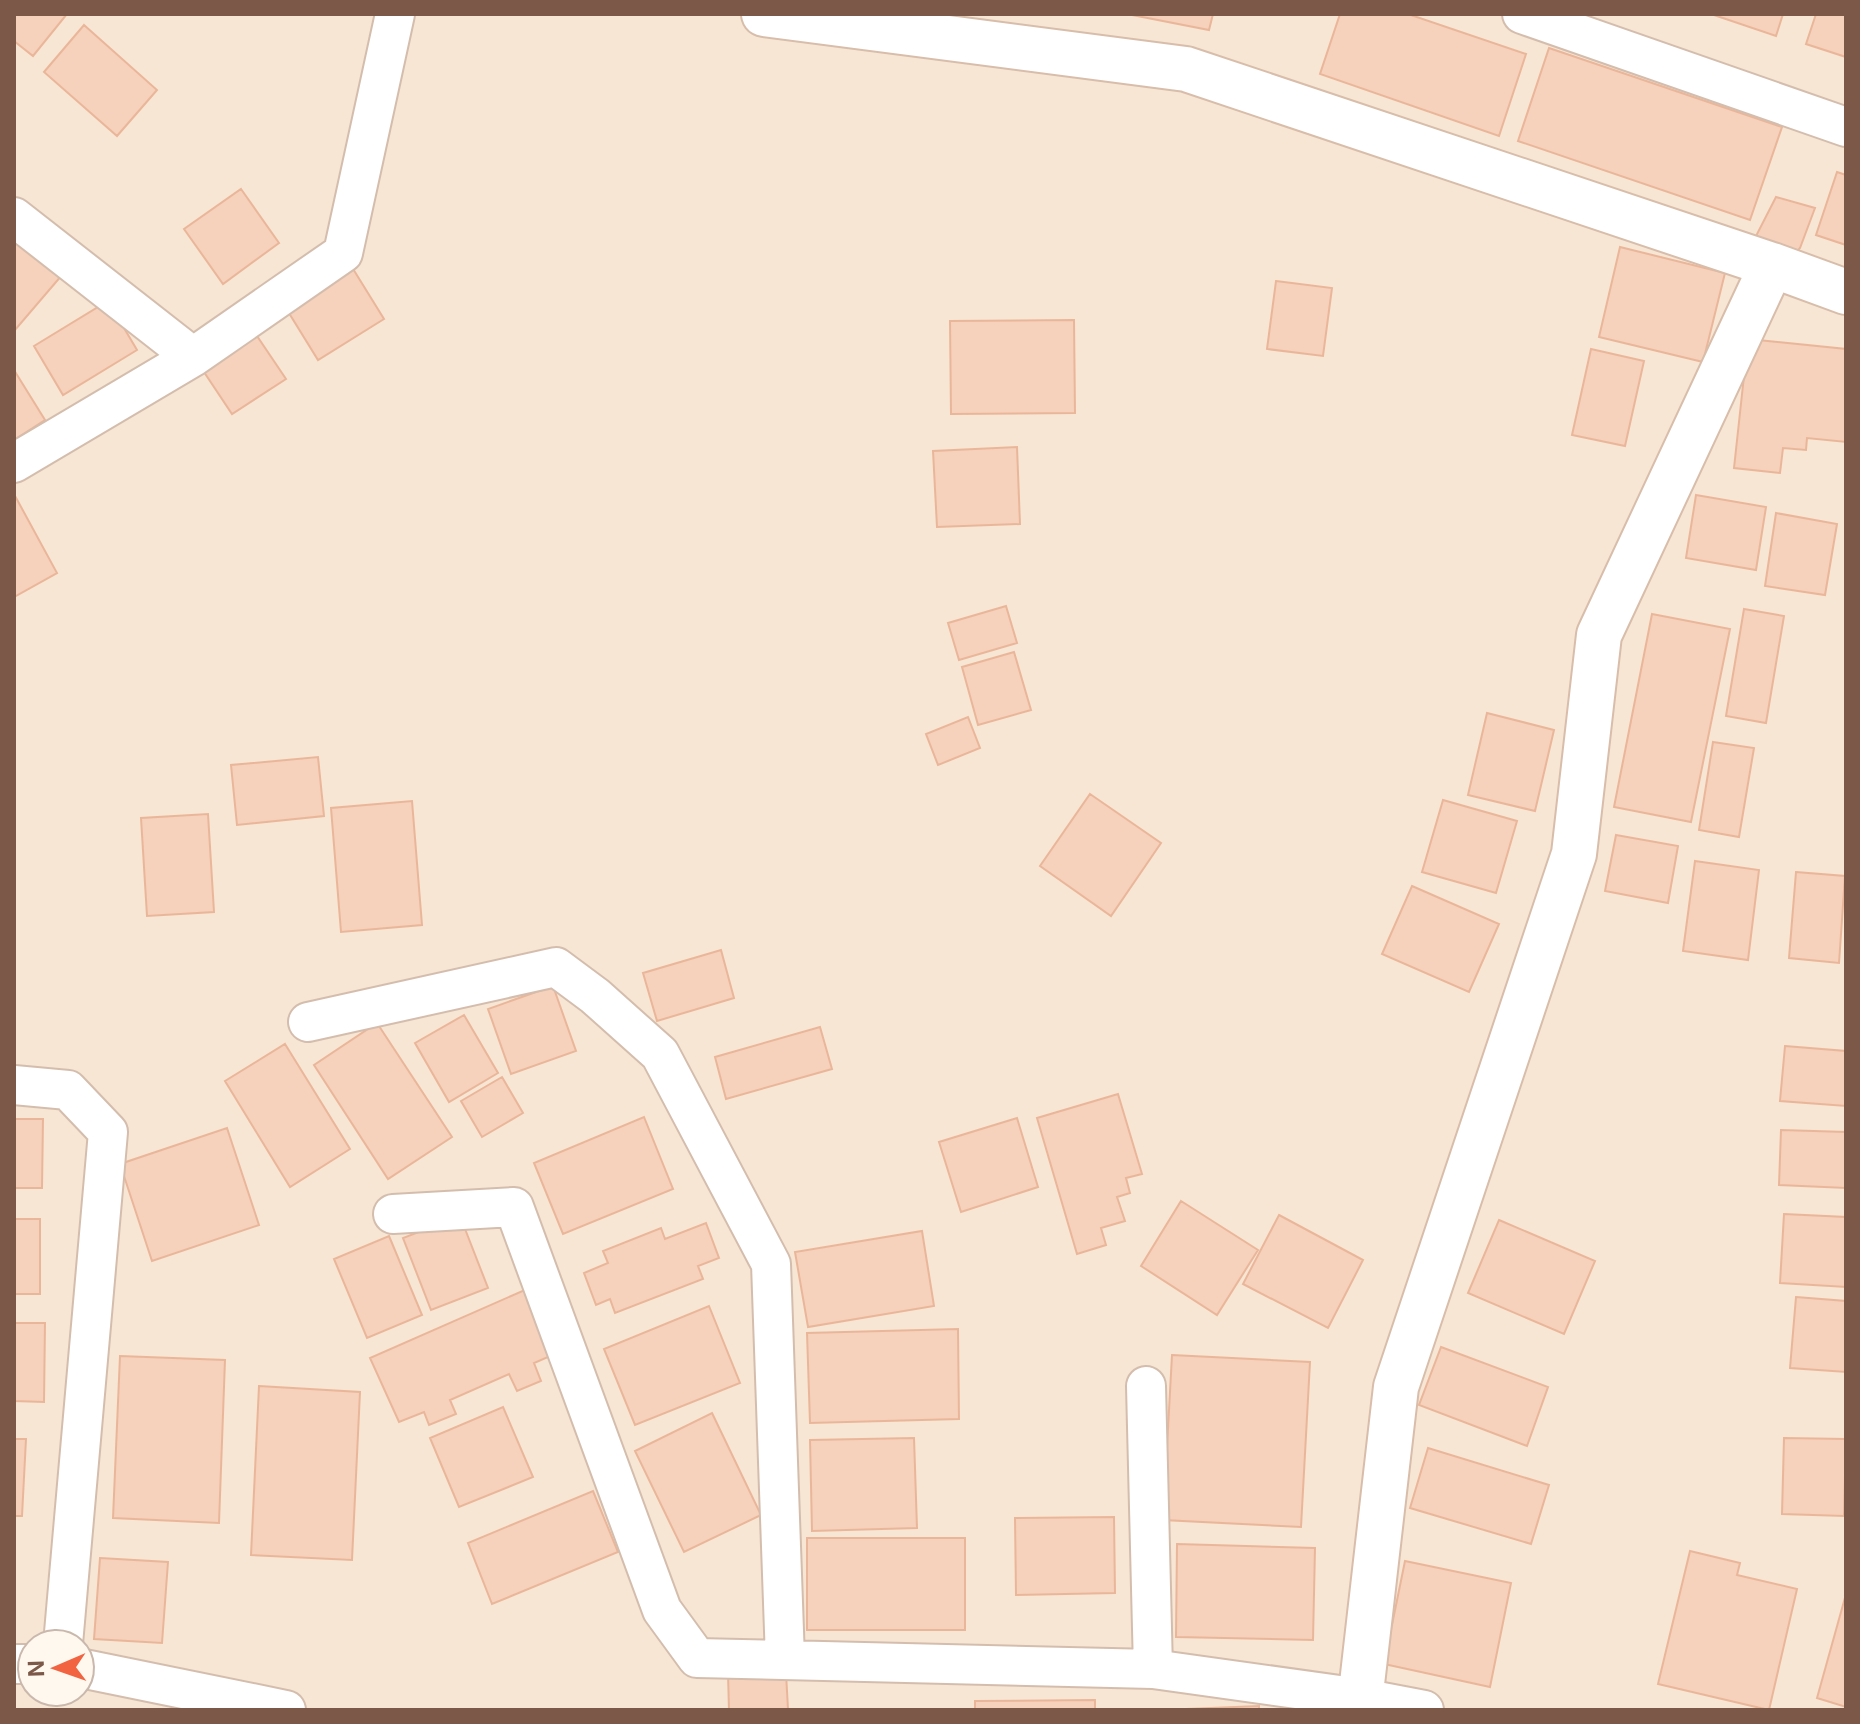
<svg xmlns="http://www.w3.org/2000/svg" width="1860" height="1724" font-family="Inter,sans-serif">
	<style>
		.residential { fill: #f7e6d4; fill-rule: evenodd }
		.building { fill: #f6d1bb; stroke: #eab69a; stroke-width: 2 }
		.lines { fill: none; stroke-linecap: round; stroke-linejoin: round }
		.street-casing { stroke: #d4bdad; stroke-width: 42 }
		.secondary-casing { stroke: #d8bdaa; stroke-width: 48 }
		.street { stroke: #fff; stroke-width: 38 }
		.secondary { stroke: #fff; stroke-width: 44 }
	</style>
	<rect width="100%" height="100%" fill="#fef4e6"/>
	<path class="residential" d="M14,14H1846V1710H14ZM32,1644H80V1692H32Z"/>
	<path class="building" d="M14,14H67L33,56L14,41Z
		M1127,14H1213L1209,30Z
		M1340,14H1408L1526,54L1499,136L1320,74Z
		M1711,14H1783L1776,36Z
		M1816,14H1846V57L1806,44Z
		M84,25L157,90L117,136L44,72Z
		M1549,48L1782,127L1750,220L1518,141Z
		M1837,172L1846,175V245L1816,235Z
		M241,189L279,243L223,284L184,229Z
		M1776,197L1815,208L1800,248L1793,256L1756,236Z
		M14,233L62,275L15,330H14Z
		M1620,247L1725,273L1703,362L1599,337Z
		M350,264L384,319L318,360L284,305Z
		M1276,281L1332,288L1323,356L1267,349Z
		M108,301L137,350L63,395L34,346Z
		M1074,320L1075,413L951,414L950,321Z
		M253,330L286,379L232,414L200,366Z
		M1748,339L1846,349V442L1807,438L1806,450L1783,448L1780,473L1734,468Z
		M1591,349L1644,361L1625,446L1572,435Z
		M14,370L45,420L14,440Z
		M1017,447L1020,524L937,527L933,451Z
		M14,494L57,573L14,597Z
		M1696,495L1766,507L1756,570L1686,558Z
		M1776,513L1837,524L1825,595L1765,586Z
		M1006,606L1017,643L959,660L948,623Z
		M1744,609L1784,616L1766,723L1726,716Z
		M1652,614L1730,629L1691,822L1614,807Z
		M1014,652L1031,710L978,725L962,667Z
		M1487,713L1554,730L1535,811L1468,795Z
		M968,717L980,748L938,765L926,734Z
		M1713,742L1754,748L1739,837L1699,830Z
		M318,757L324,816L237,825L231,765Z
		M1090,794L1161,843L1111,916L1040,866Z
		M1443,800L1517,821L1496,893L1422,872Z
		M412,801L422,925L341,932L331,808Z
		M208,814L214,912L147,916L141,818Z
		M1616,835L1678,846L1668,903L1605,891Z
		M1695,861L1759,870L1748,960L1683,951Z
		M1796,872L1845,876L1839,963L1789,958Z
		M1412,886L1499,924L1469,992L1382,954Z
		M721,950L734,998L657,1021L643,973Z
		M553,986L576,1051L511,1074L488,1009Z
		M464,1015L498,1073L449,1102L415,1043Z
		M377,1023L452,1137L388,1179L314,1065Z
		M820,1027L832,1069L726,1099L715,1057Z
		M285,1044L350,1149L290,1187L225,1081Z
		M1785,1046L1846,1051V1106L1780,1101Z
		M502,1077L523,1113L482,1137L461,1101Z
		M1118,1094L1142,1174L1126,1178L1130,1193L1117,1197L1125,1221L1101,1228L1106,1245L1077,1254L1037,1118Z
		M644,1117L673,1189L563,1234L534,1163Z
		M1017,1118L1038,1187L961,1212L939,1142Z
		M14,1119H43L42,1188H14Z
		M227,1128L259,1225L152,1261L120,1164Z
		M1781,1130L1846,1132V1188L1779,1185Z
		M1181,1201L1258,1250L1217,1315L1141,1266Z
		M1784,1214L1846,1217V1287L1780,1283Z
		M1279,1215L1363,1260L1328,1328L1243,1284Z
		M460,1216L488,1288L431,1310L403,1238Z
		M14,1219H40V1294H14Z
		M1499,1220L1595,1261L1564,1334L1468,1293Z
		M706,1223L719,1258L698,1266L703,1279L615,1313L610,1299L596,1305L584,1273L608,1263L603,1251L661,1228L665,1239Z
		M922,1231L934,1306L808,1327L795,1252Z
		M389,1236L422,1315L367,1338L334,1259Z
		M527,1289L555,1354L534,1363L541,1381L517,1391L509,1374L450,1400L456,1414L429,1425L424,1412L399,1422L370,1358Z
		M1796,1297L1846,1301V1372L1790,1368Z
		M709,1306L740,1383L635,1425L604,1349Z
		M14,1323H45L44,1402L14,1401Z
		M958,1329L959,1419L810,1423L807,1333Z
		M1441,1347L1548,1387L1527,1446L1419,1405Z
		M1172,1355L1310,1362L1301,1527L1163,1520Z
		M120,1356L225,1360L219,1523L113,1518Z
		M259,1386L360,1392L352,1560L251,1555Z
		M503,1407L533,1477L459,1507L430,1438Z
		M712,1413L761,1515L684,1552L635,1451Z
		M914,1438L917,1528L812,1531L810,1440Z
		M1784,1438L1846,1439L1844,1516L1782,1514Z
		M14,1439H26L22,1516H14Z
		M1428,1448L1549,1485L1531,1544L1410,1508Z
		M593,1491L618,1552L492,1604L468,1543Z
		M1114,1517L1115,1593L1016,1595L1015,1518Z
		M807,1538H965V1630H807Z
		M1177,1544L1315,1548L1313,1640L1176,1637Z
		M1690,1551L1740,1563L1737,1575L1797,1589L1769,1710L1658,1684Z
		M100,1558L168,1562L162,1643L94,1639Z
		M1405,1561L1511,1583L1490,1687L1384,1664Z
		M1846,1594V1707L1817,1698Z
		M786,1673L788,1709L729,1710L728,1674Z
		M1095,1700V1710H975V1701Z
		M1259,1706V1710H1161Z"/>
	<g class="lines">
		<defs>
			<path id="street" d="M1522,14L1846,127
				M14,217L193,357
				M14,463L193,357L343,253L395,14
				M308,1022L556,967L595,996L660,1054L771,1264L785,1659
				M14,1085L68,1090L108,1132L63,1644
				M393,1214L514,1207L662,1610L697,1658L1153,1669L1361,1698L1424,1710
				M1146,1386L1153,1669
				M14,1664H32
				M80,1668L286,1710"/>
			<path id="secondary" d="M764,14L1186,69L1772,265L1599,635L1574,854L1396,1387L1359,1710
				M1772,265L1846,292"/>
		</defs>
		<use href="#street" class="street-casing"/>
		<use href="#secondary" class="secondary-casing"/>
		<use href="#street" class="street"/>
		<use href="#secondary" class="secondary"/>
	</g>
	<rect width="1860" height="1724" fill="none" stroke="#7b5848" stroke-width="32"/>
	<g transform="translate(56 1668) rotate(268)"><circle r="38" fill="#fff8ef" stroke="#cab8ac" stroke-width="2"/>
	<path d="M0-6L14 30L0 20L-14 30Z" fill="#f26341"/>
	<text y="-12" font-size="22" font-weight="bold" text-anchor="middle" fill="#7b5848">N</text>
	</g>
</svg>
